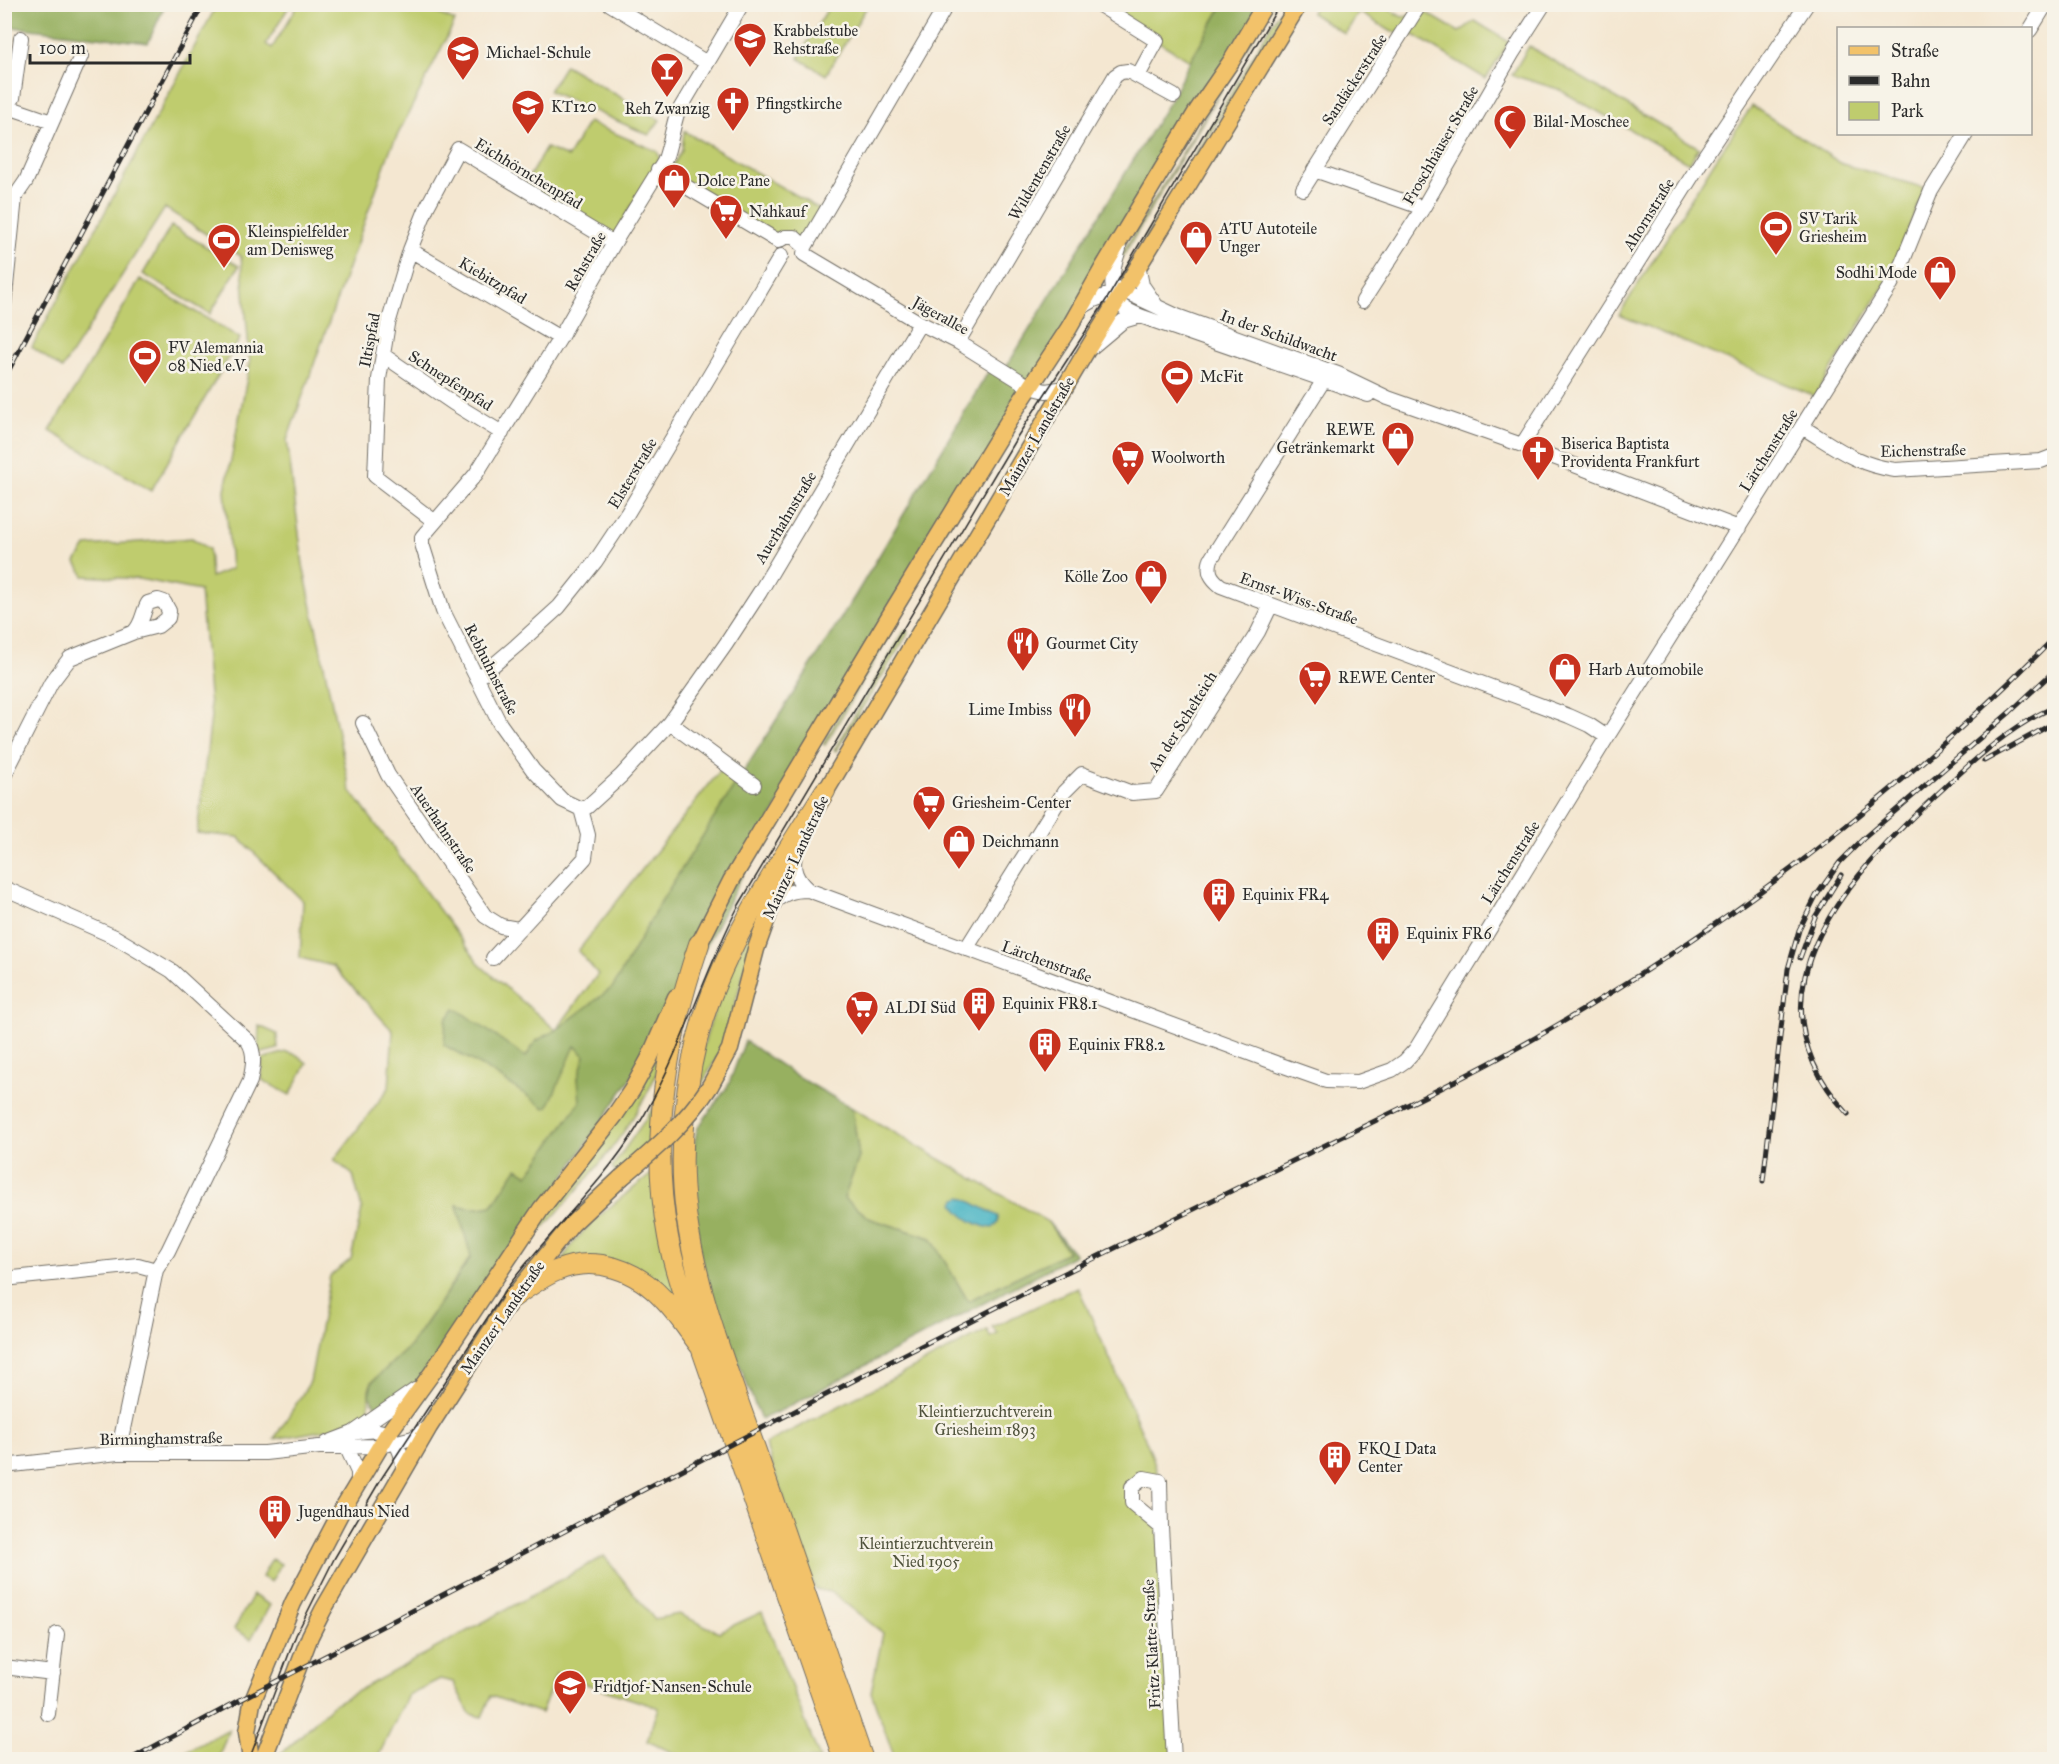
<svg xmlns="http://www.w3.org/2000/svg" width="2059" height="1764" font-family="'IM FELL Great Primer',serif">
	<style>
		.green { fill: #bfcc6e; stroke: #757c4c; stroke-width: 1.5 }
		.forest { fill: #97b061; stroke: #616e46; stroke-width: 1.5 }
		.water { fill: #47b4c4; stroke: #397078; stroke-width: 1.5 }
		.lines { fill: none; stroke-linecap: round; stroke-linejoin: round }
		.minor-casing { stroke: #716d65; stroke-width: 16 }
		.major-casing { stroke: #716d65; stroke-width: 19 }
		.highway-casing { stroke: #716d65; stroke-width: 22 }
		.minor { stroke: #fff; stroke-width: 14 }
		.major { stroke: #f2c26a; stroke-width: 16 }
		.highway { stroke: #f2c26a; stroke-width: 20 }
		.tram { stroke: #2b2b2b; stroke-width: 1.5 }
		.rail-casing { stroke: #2b2b2b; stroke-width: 5 }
		.rail { stroke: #f7f3e8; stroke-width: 3; stroke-dasharray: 9; stroke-linecap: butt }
		.major-bridge-casing { stroke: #716d65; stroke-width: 19; stroke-linecap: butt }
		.major-bridge { stroke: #f2c26a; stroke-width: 16 }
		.labels { text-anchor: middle; stroke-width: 5; stroke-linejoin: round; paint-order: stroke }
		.poi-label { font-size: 16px; fill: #2b2b2b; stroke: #f7f3e8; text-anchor: start }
		.street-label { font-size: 16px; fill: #2b2b2b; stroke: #f7f3e8 }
		.park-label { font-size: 16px; fill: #50533c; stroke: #f7f3e8 }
	</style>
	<rect width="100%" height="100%" fill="#f7f3e8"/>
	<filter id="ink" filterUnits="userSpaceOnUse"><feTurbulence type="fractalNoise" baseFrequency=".0167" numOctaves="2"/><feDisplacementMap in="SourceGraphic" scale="12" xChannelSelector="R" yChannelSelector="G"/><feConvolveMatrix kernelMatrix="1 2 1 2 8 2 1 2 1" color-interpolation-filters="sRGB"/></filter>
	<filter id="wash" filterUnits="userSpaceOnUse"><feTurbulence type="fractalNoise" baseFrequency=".008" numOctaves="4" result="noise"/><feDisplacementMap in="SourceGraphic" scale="24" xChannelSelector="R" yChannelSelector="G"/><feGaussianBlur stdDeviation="1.35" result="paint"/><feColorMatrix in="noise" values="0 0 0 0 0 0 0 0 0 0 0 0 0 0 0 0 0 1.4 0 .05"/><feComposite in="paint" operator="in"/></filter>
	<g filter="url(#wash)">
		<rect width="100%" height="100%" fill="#f4e7d1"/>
		<path class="green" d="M217,5H290L266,44L272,48L298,5H419L455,21L390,150L287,440L303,565L350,790L481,966L556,1030L598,974L578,951L730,758L743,775L662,900L613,987L575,1046L585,1056L578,1078L581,1096L578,1108L527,1176L517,1169L492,1206C479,1209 470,1209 457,1205L471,1256L410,1346L372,1382L369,1389V1412L331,1429L274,1439L310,1382L330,1276L351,1259L362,1209L353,1175L334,1160L389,1088L393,1031L333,966L300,958L303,901L238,837L197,833L211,717L200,591L139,579L84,576L76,562L86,546L192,538L209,549L211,577L231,569L225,490L250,363L241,256L165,208L62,369L32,347Z
			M830,5H868L826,75L798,58Z
			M1098,5H1223L1190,61Z
			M1272,5L1116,268L1120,256Z
			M1283,5H1289L1120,281Z
			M1317,5H1382L1402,17L1427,13L1459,32L1475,21L1509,42L1486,79L1414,35L1392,32L1359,12L1345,34L1311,13Z
			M1529,46L1699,148L1689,163L1558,89L1512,75Z
			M565,65L660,120L649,135L549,91Z
			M1752,106L1842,164L1925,188L1886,283L1815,396L1619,315L1714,162Z
			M588,122L657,151L660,158L614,236L523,187L546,148L568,157Z
			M684,131L823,211L804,243L779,239L668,174L682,150Z
			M171,226L239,266L210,314L143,274Z
			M140,279L240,338L151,491L50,431Z
			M892,622L896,624L825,745L823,744Z
			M905,630L909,632L836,751L834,750Z
			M764,900L723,1047L692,1101L703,1047L720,992Z
			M259,1026L277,1034L278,1049L258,1054Z
			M661,1050C659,1059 658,1069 655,1077C625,1144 572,1195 524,1249L541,1218Z
			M286,1052L297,1055L307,1063L290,1095L262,1080V1059Z
			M654,1107L652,1143L616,1173L612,1167Z
			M852,1108L1048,1222L1068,1252L968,1301L931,1238L871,1219L844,1198L859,1157Z
			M654,1172L680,1308L663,1290L562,1263C571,1233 628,1193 654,1172Z
			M1078,1287L1150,1450L1160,1481L1144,1479L1132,1502L1161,1527L1174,1759H895L871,1692L883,1633L831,1592L815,1589L765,1444L987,1330L990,1337L998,1334L992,1327Z
			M604,1556L654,1619L679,1614L719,1632L762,1612L820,1759H688L647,1741L659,1708L556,1674L541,1713L491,1696L482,1717L470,1714L453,1682L440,1679L408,1695L377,1759L332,1758L331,1760L273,1759C296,1744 312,1723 332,1705Z
			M272,1559L281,1564L271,1582L262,1577Z
			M253,1595L270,1605L251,1639L234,1629Z
			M229,1729L218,1759H171Z"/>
		<path class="forest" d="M5,4H165V5L148,43L5,26Z
			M1223,5H1265L788,786L662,1032L432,1373L380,1415L369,1395L372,1382L410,1346L471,1257L457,1205C470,1209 479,1209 492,1206L517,1168L528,1175L580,1102L578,1078L585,1056L575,1046L548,1107L545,1108L490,1071L444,1045L446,1020L455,1008L526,1057L536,1041L556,1030L613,987L662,900L855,596L993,364L1004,371L1172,97L1190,61Z
			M745,1041L795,1075L852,1108L859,1157L844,1198L871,1219L931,1238L968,1301L1068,1252L1048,1222L1075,1255L780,1411L762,1419L760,1418L711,1291L700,1254L690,1169L697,1129L728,1086Z"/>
		<path class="water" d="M962,1197L998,1216V1222L993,1228C979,1227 960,1217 954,1204L956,1199Z"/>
	</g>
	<g filter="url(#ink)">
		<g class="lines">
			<defs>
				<path id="minor" d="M610,4L707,63
					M1098,4L1157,41L1138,76
					M2030,30L2046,4
					M13,98L21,38
					M11,108L52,122L81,56
					M658,170L778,241
					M1314,170L1423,208
					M1303,189L1420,4
					M778,241L785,237H794L805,247L804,254
					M805,247L947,4
					M1119,249C1114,264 1107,291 1119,304C1125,310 1133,313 1140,316L1368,395
					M410,250L560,338
					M804,254L920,323L958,342L1030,387L1046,391L1065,388
					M1138,265L1142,285L1155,304
					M1363,301L1423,208L1512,54L1544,4
					M4,306L15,197L26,181L52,122
					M1082,307L1094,300L1110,294L1128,293L1177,316L1338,374L1388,398L1522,445L1739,528
					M958,342L1115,76L1121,72L1128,71L1174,96
					M1092,347L1123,321L1140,316
					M383,355L453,403L502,433
					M1315,365L1320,373L1323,381L1320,386L1211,559C1207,572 1211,578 1221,586L1569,716L1589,725L1607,737
					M1802,427C1834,446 1856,465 1895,470L2041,461L2054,456
					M1522,445L1706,154L1807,4
					M434,521L375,476L379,379L388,324L410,250L427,207L458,149L614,243
					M477,679L516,646L559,607L595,562L627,514L781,256
					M363,723L388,775L485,916L501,926L518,929
					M670,723L754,785
					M4,776L51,683L70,658L134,632L158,626L168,618L169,611L164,602L158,600L148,603C142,613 143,623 134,632
					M581,809L562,800L533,770L500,724L443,611L422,544V537L476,474L560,338L614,243L664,162C670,146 672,130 677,114L742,4
					M581,809L587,807L621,776L670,723L726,644L760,592L920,323
					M795,855C792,870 796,879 808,890L1281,1065L1326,1081L1358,1082L1392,1070L1405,1061L1416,1049L1607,737L1889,288L1902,263L1931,191L1966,134
					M4,888L115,937L172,971L248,1041C256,1053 253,1068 250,1081L168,1251L156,1270L118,1453
					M771,905C783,893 792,890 808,890
					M966,949L1064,792L1082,774L1132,793L1156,791L1258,632L1271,605
					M493,958L585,858L588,835L581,809
					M4,1279L138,1265L156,1270
					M355,1432C362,1432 372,1429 379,1431C397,1435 404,1457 403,1473
					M327,1443L353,1433L415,1390
					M346,1446L358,1472V1483
					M4,1466L118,1453H265L319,1447L381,1446L413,1438L427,1428
					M1144,1478L1160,1481L1161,1527L1132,1503V1487Z
					M1161,1527L1174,1760
					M4,1667L53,1673
					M48,1714L57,1634"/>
				<path id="major" d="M820,801L1084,355L1299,4
					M694,954L731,881L892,612L1017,407L1069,328L1103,268L1197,111L1232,60L1265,4
					M710,1086L730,1049L756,949L776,893L795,851
					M251,1760L247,1732L252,1703L293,1603L343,1508L387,1435L432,1373L541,1209L615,1115L632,1090L649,1059L676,997
					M263,1760L310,1636L323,1610L429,1427L512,1298L572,1224L621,1178"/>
				<path id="highway" d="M825,791C779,864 730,936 703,1019C685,1076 678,1154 686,1213C698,1302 734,1387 763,1471C796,1567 829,1663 863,1760
					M512,1298C526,1288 540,1278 556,1271C595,1254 637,1270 664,1300C678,1314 689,1332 701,1347L844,1760
					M697,1334C686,1302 674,1270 668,1237C649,1137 667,1039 699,944"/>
			</defs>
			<use href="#minor" class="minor-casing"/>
			<use href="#major" class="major-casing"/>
			<use href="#highway" class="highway-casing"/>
			<use href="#minor" class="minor"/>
			<use href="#major" class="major"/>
			<use href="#highway" class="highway"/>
			<path class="tram" d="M249,1760L296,1635L334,1559L381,1479L507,1288C547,1233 600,1187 636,1129C680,1058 701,978 739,905L1017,437L1110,294L1280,4"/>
			<defs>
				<path id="rail" d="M4,379L203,4
					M1984,761L2054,723
					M1800,958L1815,917L1841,875
					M1848,1114C1739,996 1843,882 1934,797C1971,763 2008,727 2054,707
					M1763,1181L1788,969L1799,930L1816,896L1840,862L1864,838L2010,712L2054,671
					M129,1760L242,1699C503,1565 761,1426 1023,1294C1118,1246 1213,1200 1309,1153C1385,1116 1461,1080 1535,1038C1724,930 1902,793 2054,638"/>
			</defs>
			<use href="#rail" class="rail-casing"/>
			<use href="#rail" class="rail"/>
			<defs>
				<path id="major-bridge" d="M621,1178C654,1150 686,1123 710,1086"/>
			</defs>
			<use href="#major-bridge" class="major-bridge-casing"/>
			<use href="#major-bridge" class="major-bridge"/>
		</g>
	</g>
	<defs>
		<symbol id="school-pin" viewBox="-11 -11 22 30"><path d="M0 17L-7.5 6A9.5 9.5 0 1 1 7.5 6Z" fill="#c8321e" stroke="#f7f3e8"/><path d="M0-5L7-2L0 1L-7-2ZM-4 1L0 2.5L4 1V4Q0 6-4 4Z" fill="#fff"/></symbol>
		<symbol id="bar-pin" viewBox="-11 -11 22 30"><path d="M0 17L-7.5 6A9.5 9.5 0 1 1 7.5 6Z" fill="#c8321e" stroke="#f7f3e8"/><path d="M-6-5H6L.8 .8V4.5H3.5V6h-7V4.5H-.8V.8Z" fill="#fff"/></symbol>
		<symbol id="church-pin" viewBox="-11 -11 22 30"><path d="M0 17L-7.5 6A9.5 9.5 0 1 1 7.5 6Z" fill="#c8321e" stroke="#f7f3e8"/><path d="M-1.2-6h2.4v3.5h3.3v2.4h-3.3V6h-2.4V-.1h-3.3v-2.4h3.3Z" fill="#fff"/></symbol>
		<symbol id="mosque-pin" viewBox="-11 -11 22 30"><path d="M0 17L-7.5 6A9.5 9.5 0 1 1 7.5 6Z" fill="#c8321e" stroke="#f7f3e8"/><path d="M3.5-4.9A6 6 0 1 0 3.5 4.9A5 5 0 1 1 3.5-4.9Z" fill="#fff"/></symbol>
		<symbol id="shop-pin" viewBox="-11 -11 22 30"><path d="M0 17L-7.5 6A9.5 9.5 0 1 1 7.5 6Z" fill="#c8321e" stroke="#f7f3e8"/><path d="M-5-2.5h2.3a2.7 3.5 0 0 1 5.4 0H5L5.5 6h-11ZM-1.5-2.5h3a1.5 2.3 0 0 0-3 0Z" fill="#fff"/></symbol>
		<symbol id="supermarket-pin" viewBox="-11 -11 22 30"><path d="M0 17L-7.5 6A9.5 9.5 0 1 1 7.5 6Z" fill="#c8321e" stroke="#f7f3e8"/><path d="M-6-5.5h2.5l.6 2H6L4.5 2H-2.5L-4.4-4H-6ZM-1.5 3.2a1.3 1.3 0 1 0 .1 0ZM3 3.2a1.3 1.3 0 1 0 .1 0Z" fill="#fff"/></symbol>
		<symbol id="stadium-pin" viewBox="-11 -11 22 30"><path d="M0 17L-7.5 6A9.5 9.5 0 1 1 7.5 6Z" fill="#c8321e" stroke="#f7f3e8"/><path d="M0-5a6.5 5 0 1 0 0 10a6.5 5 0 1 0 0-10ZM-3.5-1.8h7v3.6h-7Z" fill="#fff"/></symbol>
		<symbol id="restaurant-pin" viewBox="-11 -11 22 30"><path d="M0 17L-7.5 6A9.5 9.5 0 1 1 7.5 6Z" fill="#c8321e" stroke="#f7f3e8"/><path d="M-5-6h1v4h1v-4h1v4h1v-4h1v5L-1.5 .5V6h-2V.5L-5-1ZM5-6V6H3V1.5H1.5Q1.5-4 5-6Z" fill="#fff"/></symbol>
		<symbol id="building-pin" viewBox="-11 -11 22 30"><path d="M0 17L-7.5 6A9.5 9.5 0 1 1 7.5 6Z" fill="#c8321e" stroke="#f7f3e8"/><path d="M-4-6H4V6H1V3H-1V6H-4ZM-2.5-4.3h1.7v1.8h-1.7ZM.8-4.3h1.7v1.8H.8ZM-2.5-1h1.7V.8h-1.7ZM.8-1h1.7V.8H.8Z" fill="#fff"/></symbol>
	</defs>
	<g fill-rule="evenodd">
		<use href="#school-pin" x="731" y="20" width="38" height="52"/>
		<use href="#school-pin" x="444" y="33" width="38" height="52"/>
		<use href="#bar-pin" x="648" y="50" width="38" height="52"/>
		<use href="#church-pin" x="714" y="84" width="38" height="52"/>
		<use href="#school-pin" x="509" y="87" width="38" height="52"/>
		<use href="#mosque-pin" x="1491" y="102" width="38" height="52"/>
		<use href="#shop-pin" x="655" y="161" width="38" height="52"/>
		<use href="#supermarket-pin" x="707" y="192" width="38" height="52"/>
		<use href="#stadium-pin" x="1757" y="208" width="38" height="52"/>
		<use href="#shop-pin" x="1177" y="218" width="38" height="52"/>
		<use href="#stadium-pin" x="205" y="221" width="38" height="52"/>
		<use href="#shop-pin" x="1921" y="253" width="38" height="52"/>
		<use href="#stadium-pin" x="126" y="337" width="38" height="52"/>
		<use href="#stadium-pin" x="1158" y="357" width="38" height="52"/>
		<use href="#shop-pin" x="1379" y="419" width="38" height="52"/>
		<use href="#church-pin" x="1519" y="433" width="38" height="52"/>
		<use href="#supermarket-pin" x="1109" y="438" width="38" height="52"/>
		<use href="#shop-pin" x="1132" y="557" width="38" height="52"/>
		<use href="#restaurant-pin" x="1004" y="624" width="38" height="52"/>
		<use href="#shop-pin" x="1546" y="650" width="38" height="52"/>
		<use href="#supermarket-pin" x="1296" y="658" width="38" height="52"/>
		<use href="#restaurant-pin" x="1056" y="690" width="38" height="52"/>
		<use href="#supermarket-pin" x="910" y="783" width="38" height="52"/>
		<use href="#shop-pin" x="940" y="822" width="38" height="52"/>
		<use href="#building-pin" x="1200" y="875" width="38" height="52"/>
		<use href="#building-pin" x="1364" y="914" width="38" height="52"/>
		<use href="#building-pin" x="960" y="984" width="38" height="52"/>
		<use href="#supermarket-pin" x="843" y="988" width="38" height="52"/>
		<use href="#building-pin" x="1026" y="1025" width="38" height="52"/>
		<use href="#building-pin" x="1316" y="1438" width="38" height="52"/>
		<use href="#building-pin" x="256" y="1492" width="38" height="52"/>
		<use href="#school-pin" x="551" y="1667" width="38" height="52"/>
	</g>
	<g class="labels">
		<g class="poi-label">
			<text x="773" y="36">Krabbelstube<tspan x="773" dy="18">Rehstraße</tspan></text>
			<text x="486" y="58">Michael-Schule</text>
			<text x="756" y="109">Pfingstkirche</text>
			<text x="551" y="112">KT120</text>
			<text x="667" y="114" text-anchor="middle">Reh Zwanzig</text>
			<text x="1533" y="127">Bilal-Moschee</text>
			<text x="697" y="186">Dolce Pane</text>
			<text x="749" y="217">Nahkauf</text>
			<text x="1799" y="224">SV Tarik<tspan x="1799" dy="18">Griesheim</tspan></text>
			<text x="1219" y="234">ATU Autoteile<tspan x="1219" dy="18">Unger</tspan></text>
			<text x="247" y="237">Kleinspielfelder<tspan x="247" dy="18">am Denisweg</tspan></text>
			<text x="1917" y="278" text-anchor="end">Sodhi Mode</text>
			<text x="168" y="353">FV Alemannia<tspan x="168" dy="18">08 Nied e.V.</tspan></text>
			<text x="1200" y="382">McFit</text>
			<text x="1375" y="435" text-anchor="end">REWE<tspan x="1375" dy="18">Getränkemarkt</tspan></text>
			<text x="1561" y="449">Biserica Baptista<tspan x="1561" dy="18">Providenta Frankfurt</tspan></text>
			<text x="1151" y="463">Woolworth</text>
			<text x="1128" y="582" text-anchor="end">Kölle Zoo</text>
			<text x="1046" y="649">Gourmet City</text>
			<text x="1588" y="675">Harb Automobile</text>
			<text x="1338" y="683">REWE Center</text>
			<text x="1052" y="715" text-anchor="end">Lime Imbiss</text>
			<text x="952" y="808">Griesheim-Center</text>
			<text x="982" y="847">Deichmann</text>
			<text x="1242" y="900">Equinix FR4</text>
			<text x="1406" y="939">Equinix FR6</text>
			<text x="1002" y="1009">Equinix FR8.1</text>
			<text x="885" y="1013">ALDI Süd</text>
			<text x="1068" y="1050">Equinix FR8.2</text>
			<text x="1358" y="1454">FKQ I Data<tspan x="1358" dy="18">Center</tspan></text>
			<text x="298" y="1517">Jugendhaus Nied</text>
			<text x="593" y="1692">Fridtjof-Nansen-Schule</text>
		</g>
		<g class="street-label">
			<text transform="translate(1354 79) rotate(-57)" y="6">Sandäckerstraße</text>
			<text transform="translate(1440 145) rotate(-60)" y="6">Froschhäuser Straße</text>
			<text transform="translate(1039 172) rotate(-60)" y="6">Wildentenstraße</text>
			<text transform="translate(529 173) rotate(31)" y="6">Eichhörnchenpfad</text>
			<text transform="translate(1648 214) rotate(-58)" y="6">Ahornstraße</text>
			<text transform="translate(585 261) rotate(-60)" y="6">Rehstraße</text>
			<text transform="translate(493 280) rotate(31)" y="6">Kiebitzpfad</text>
			<text transform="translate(941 315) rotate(29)" y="6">Jägerallee</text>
			<text transform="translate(1279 335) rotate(20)" y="6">In der Schildwacht</text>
			<text transform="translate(369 340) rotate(-79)" y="6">Iltispfad</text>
			<text transform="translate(451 380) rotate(33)" y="6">Schnepfenpfad</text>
			<text transform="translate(1036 436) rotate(-60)" y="6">Mainzer Landstraße</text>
			<text transform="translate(1768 450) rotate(-58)" y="6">Lärchenstraße</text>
			<text transform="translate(1923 450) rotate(-1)" y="6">Eichenstraße</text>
			<text transform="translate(632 473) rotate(-59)" y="6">Elsterstraße</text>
			<text transform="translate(785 517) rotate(-59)" y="6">Auerhahnstraße</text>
			<text transform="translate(1299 598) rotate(20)" y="6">Ernst-Wiss-Straße</text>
			<text transform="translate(492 669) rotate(63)" y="6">Rebhuhnstraße</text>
			<text transform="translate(1182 721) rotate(-58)" y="6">An der Schelteich</text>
			<text transform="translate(444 828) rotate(56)" y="6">Auerhahnstraße</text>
			<text transform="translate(795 857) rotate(-65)" y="6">Mainzer Landstraße</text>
			<text transform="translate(1510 862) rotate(-58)" y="6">Lärchenstraße</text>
			<text transform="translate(1047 961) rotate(20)" y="6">Lärchenstraße</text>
			<text transform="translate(502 1317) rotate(-55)" y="6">Mainzer Landstraße</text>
			<text transform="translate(161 1438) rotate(-1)" y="6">Birminghamstraße</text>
			<text transform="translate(1151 1644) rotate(-93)" y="6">Fritz-Klatte-Straße</text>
		</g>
		<g class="park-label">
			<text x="985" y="1417">Kleintierzuchtverein<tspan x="985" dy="18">Griesheim 1893</tspan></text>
			<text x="926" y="1549">Kleintierzuchtverein<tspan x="926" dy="18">Nied 1905</tspan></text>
		</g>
	</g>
	<rect width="2059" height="1764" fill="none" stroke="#f7f3e8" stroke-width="24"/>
	<rect x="1837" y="27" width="195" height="108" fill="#f7f3e8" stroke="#a5a39c" stroke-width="1.5"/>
	<rect x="1849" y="46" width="30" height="9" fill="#f2c26a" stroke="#a5a39c" stroke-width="1.5"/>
	<text x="1891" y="57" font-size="18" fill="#2b2b2b">Straße</text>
	<rect x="1849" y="76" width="30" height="9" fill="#2b2b2b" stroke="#a5a39c" stroke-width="1.5"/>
	<text x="1891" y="87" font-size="18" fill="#2b2b2b">Bahn</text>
	<rect x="1849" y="102" width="30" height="18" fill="#bfcc6e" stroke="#a5a39c" stroke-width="1.5"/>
	<text x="1891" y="117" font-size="18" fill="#2b2b2b">Park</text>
	<path d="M30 54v9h160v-9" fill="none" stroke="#2b2b2b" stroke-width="3"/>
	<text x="39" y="54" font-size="18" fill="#2b2b2b" stroke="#f7f3e8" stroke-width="4.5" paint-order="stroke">100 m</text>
</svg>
